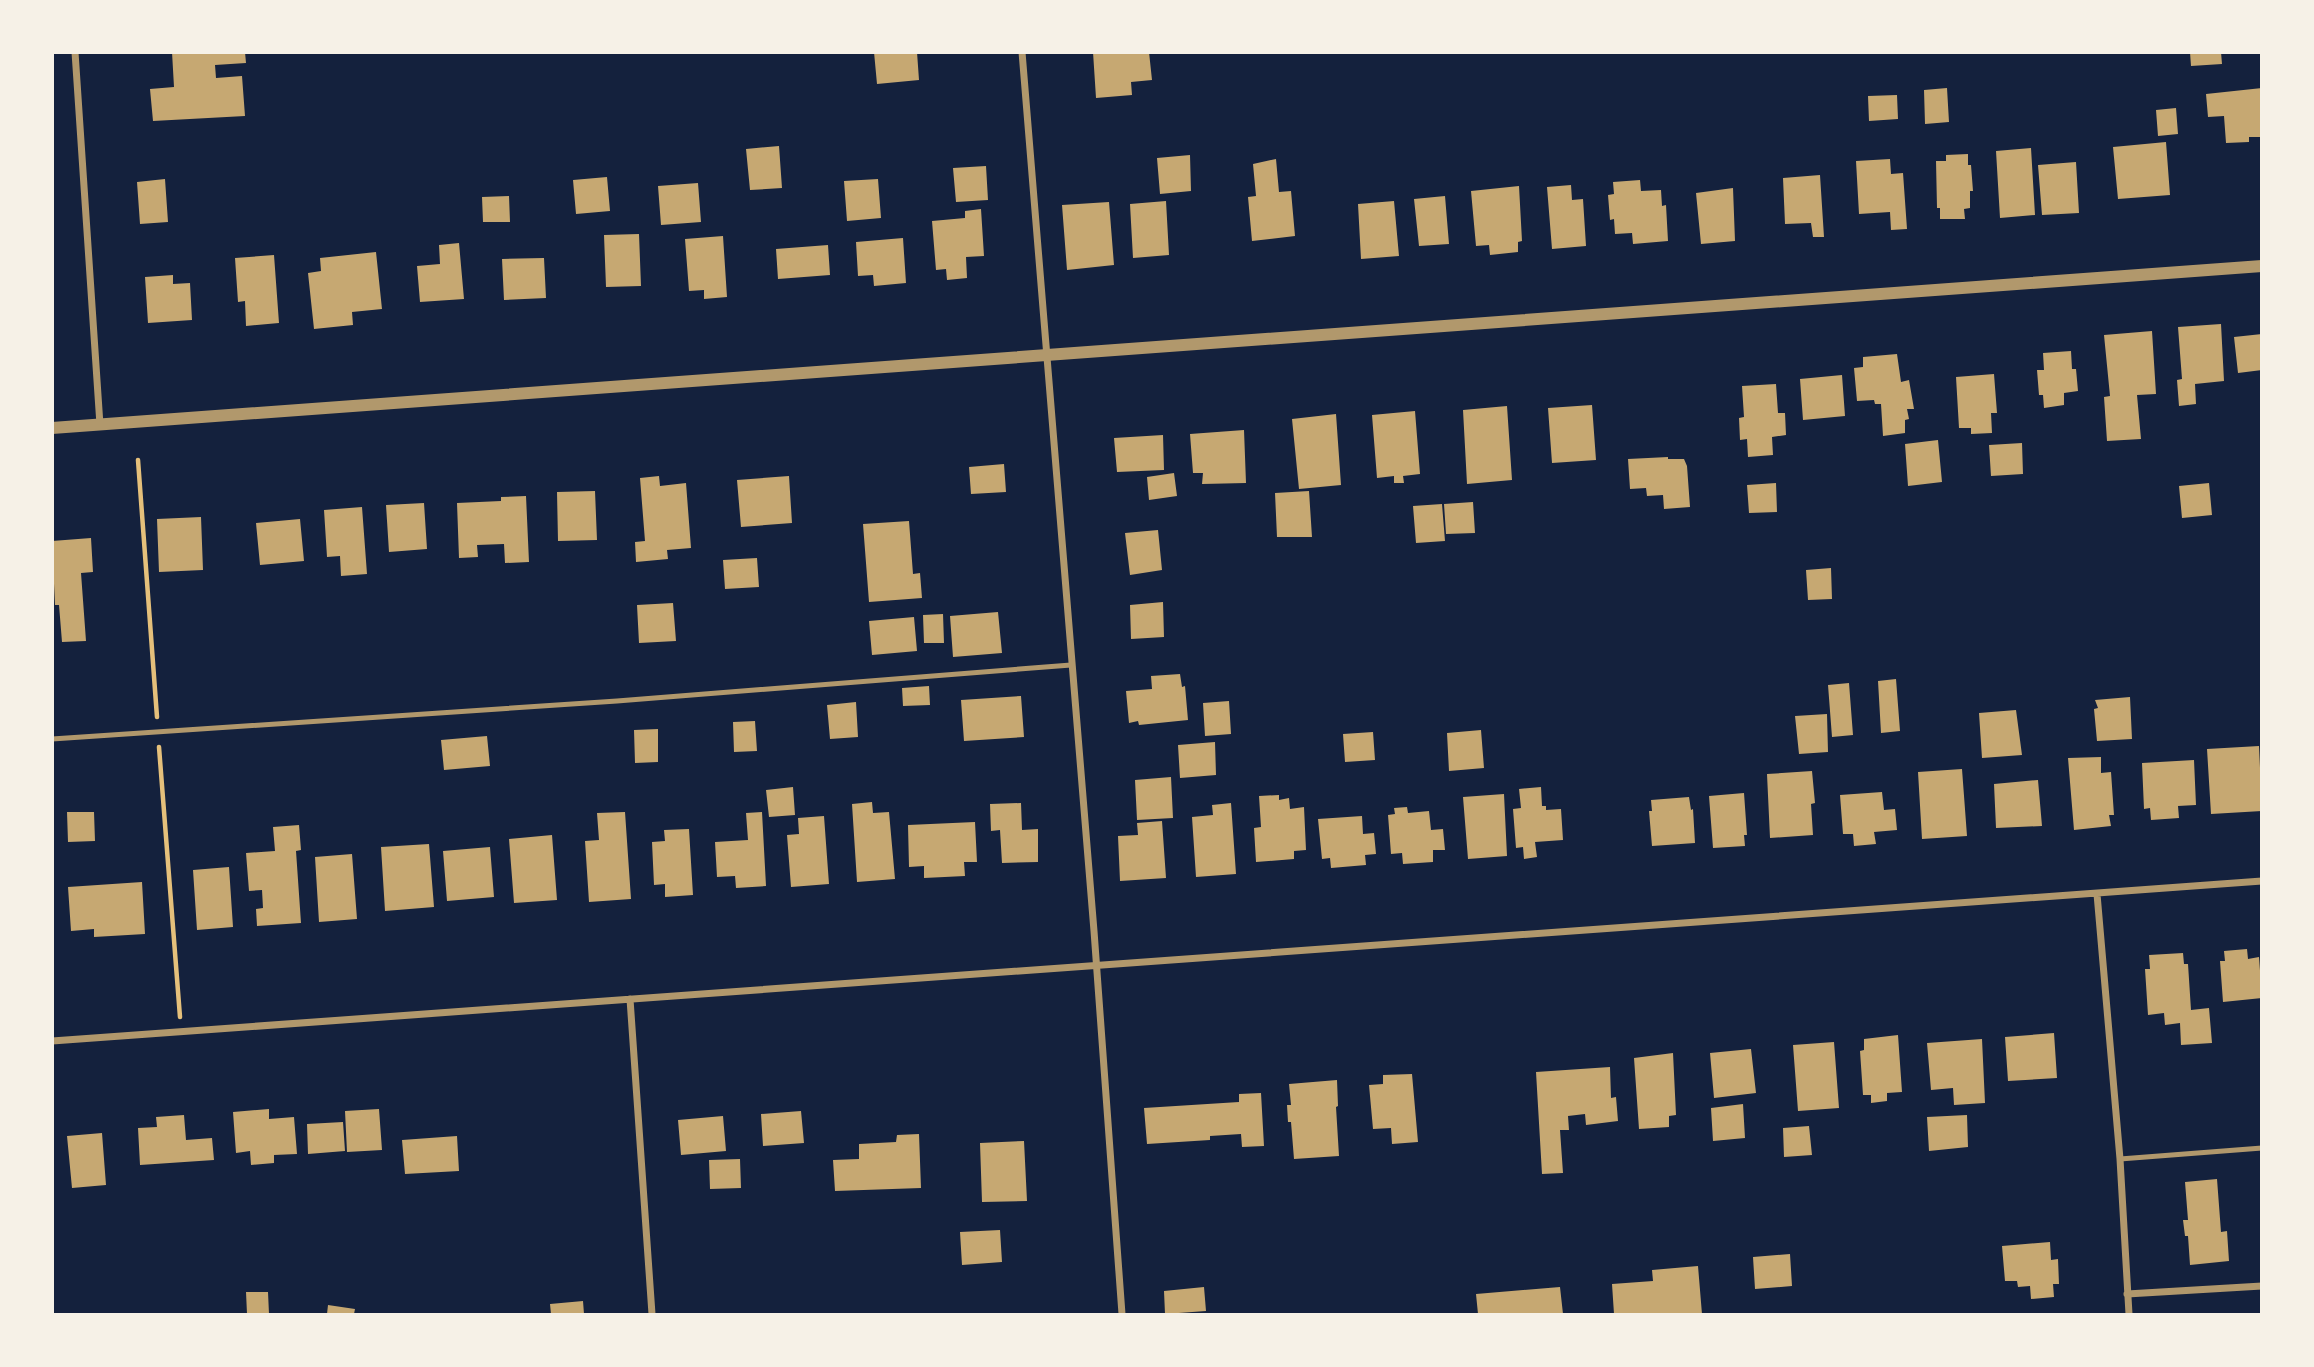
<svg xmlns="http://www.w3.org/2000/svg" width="2314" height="1367" font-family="Quicksand,sans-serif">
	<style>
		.building { fill: #c6a872 }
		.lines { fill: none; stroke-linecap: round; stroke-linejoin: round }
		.path { stroke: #e5c07b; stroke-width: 4.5 }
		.service { stroke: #b1986c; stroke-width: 5 }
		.minor { stroke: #b1986c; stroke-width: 7 }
		.tertiary { stroke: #b1986c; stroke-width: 12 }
	</style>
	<rect width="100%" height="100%" fill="#14213d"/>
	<path class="building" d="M172,52H245L246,63L215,65L216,78L242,76L245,116L153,121L150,89L174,87Z
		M874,52H917L919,80L877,84Z
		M1093,52H1149L1152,80L1131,82L1132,95L1096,98Z
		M2190,52H2221L2222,64L2191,66Z
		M1947,88L1949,122L1925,124L1924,90Z
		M2262,88V137H2249V142L2226,143L2224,116L2208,117L2206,94Z
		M1897,95L1898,119L1869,121L1868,96Z
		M2176,108L2178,134L2158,136L2156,110Z
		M2166,142L2170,195L2118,199L2113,147Z
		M779,146L782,188L750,190L746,149Z
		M2031,148L2035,215L2000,218L1996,151Z
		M1968,154V165H1971L1973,191H1970V208L1964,209L1965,219H1940V208H1937L1936,161H1946V155Z
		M1190,155L1191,191L1160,194L1157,158Z
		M1276,159L1279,192L1291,191L1295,236L1252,241L1248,197L1256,196L1253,164Z
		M1890,159L1891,174L1903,173L1907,229L1891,230L1890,212L1859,214L1856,161Z
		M2076,162L2079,213L2042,215L2038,165Z
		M986,166L988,200L956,202L953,168Z
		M1820,175L1824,237H1813L1811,223L1785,224L1783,178Z
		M607,177L610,211L576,214L573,180Z
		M165,179L168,222L140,224L137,182Z
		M878,179L881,218L847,221L844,181Z
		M1640,180L1641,191L1661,190L1662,206L1666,205L1668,241L1633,244L1632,233L1615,234L1614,219L1610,220L1608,195L1614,194L1613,182Z
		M698,183L701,222L661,225L658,186Z
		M1571,185L1572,200L1583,199L1586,246L1552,249L1547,187Z
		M1519,186L1522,241L1518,242V252L1490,255L1489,245L1476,246L1471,191Z
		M1733,188L1735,241L1701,244L1696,193Z
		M509,196L510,222H483L482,197Z
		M1445,196L1449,244L1419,246L1414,199Z
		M1166,201L1169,255L1133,258L1130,204Z
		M1394,201L1399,256L1361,259L1358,204Z
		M1109,202L1114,265L1067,270L1062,205Z
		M981,209L984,256L966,257L967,278L947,280L946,269L936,270L932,221L965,218V211Z
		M639,234L641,286L606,287L604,235Z
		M723,236L727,297L704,299V290L689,291L685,239Z
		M903,238L906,283L874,286L873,275L858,276L856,242Z
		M459,243L464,299L420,302L417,266L440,264L439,245Z
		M828,245L830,275L778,279L776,249Z
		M376,252L382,309L352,312L353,325L314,329L308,273L321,271L320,258Z
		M274,255L279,323L246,326L245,301L238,302L235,258Z
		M544,258L546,298L504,300L502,259Z
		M173,275V284L190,283L192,320L148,323L145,277Z
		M2221,324L2224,381L2195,384L2196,404L2179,406L2177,380L2182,379L2178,327Z
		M2152,331L2156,394L2137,395L2141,439L2107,441L2104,397L2110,396L2104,335Z
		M2262,334V370L2238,373L2234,337Z
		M2071,351L2072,369H2076L2078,391L2064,393V405L2044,408L2043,395H2039L2037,370H2044L2043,353Z
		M1897,354L1901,382L1909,380L1914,409H1907L1909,419L1905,420V433L1883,436L1881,404H1875L1874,400L1857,401L1854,368L1863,367V357Z
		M1994,374L1997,413H1991L1992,433L1971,434V428H1959L1956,377Z
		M1842,375L1845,416L1803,420L1800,379Z
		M1776,384L1778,413H1785L1786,435L1772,437L1773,455L1748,457L1747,439L1740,440L1739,418L1744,417L1742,386Z
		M1592,405L1596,460L1552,463L1548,408Z
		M1507,406L1512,480L1467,484L1463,410Z
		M1415,411L1420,474L1403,476L1404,483H1394V476L1377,478L1372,415Z
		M1336,414L1341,485L1299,489L1292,419Z
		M1244,430L1246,483L1202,484L1203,473H1193L1190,434Z
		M1163,435L1164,470L1117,472L1114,438Z
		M1938,440L1942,482L1908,486L1905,444Z
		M2022,443L2023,474L1991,476L1989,445Z
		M1668,457V459H1684L1687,466L1690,507L1664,509L1663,495L1647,496L1646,488L1630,489L1628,459Z
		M1004,464L1006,492L971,494L969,467Z
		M1174,473L1177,496L1149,500L1147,477Z
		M659,476L660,486L686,483L691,548L667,550L668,559L636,562L635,542L645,541L640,478Z
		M789,476L792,523L741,527L737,480Z
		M1776,483L1777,512L1749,513L1747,485Z
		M2209,483L2212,515L2182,518L2179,486Z
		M595,491L597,540L558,541L557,492Z
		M1309,491L1312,537H1277L1275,493Z
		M526,496L529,562L505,563L504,544L477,545L478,557L459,558L457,503L501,501V497Z
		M1473,502L1475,533L1446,534L1444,504Z
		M424,503L427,549L389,552L386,505Z
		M1442,504L1445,541L1416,543L1413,506Z
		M362,507L367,574L341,576L340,556L327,557L324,510Z
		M201,517L203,570L159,572L157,519Z
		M300,519L304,561L260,565L256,523Z
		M909,521L913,574L920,573L922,598L869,602L863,524Z
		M1158,530L1162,570L1130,575L1125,533Z
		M91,538L93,572L81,573L86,641L62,642L59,605H55L52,541Z
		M757,558L759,587L725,589L723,560Z
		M1831,568L1832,599L1808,600L1806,570Z
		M1163,602L1164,637L1131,639L1130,605Z
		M673,603L676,641L639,643L637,605Z
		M998,612L1002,653L953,657L950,616Z
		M943,614L944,643H924L923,615Z
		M914,617L917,651L872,655L869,621Z
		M1180,674L1182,687L1185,686L1188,720L1139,725L1138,721L1129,723L1126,691L1152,689L1151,676Z
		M1896,679L1900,731L1881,733L1878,681Z
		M1849,683L1853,735L1832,737L1828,685Z
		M929,686L930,705L903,706L902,688Z
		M1021,696L1024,737L964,741L961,700Z
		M2130,697L2132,739L2097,741L2094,709L2098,708L2095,700Z
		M1229,701L1231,734L1205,736L1203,703Z
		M856,702L858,737L830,739L827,705Z
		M2016,710L2022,755L1982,758L1979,713Z
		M1827,714L1828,752L1799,754L1795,716Z
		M755,721L757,751L734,752L733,722Z
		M658,729V762L635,763L634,730Z
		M1481,730L1484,768L1449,771L1447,733Z
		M1373,732L1375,760L1345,762L1343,734Z
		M487,736L490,766L444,770L441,740Z
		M1215,742L1216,775L1180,778L1178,745Z
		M2259,746L2262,811L2211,814L2207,749Z
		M2101,757V773L2111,772L2114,815H2109L2111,826L2074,830L2068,758Z
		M2194,760L2196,805L2178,806L2179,818L2151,820L2150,808L2144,809L2142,763Z
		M1962,769L1967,836L1922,839L1918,772Z
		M1812,771L1815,803L1811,804L1813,835L1770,838L1767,774Z
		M1171,777L1173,818L1137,820L1135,780Z
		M2038,780L2042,826L1996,828L1994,784Z
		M793,787L795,815L769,817L766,790Z
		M1541,787L1542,806H1546V810L1561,809L1563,840L1535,842L1537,857L1524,859L1523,847L1516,848L1513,809L1521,808L1519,789Z
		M1882,792L1884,810L1895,809L1897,830L1874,832L1876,844L1854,846L1853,834H1843L1840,795Z
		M1744,793L1747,835H1744L1745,846L1713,848L1709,796Z
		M1504,794L1507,856L1468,859L1463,797Z
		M1279,795V800L1289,798L1290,809L1304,807L1306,850L1294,851V859L1256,862L1254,828L1261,827L1259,796Z
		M1689,797L1691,810L1693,809L1695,843L1652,846L1649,811H1652L1651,800Z
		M872,802L873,813L889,812L895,879L857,882L852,804Z
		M1021,803L1022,830L1038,829V862L1002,863L1000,830L991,831L990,804Z
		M1231,803L1236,874L1196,877L1192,817L1213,815L1212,805Z
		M1407,807L1408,813L1429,811L1431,830L1443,829L1445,850H1433V862L1403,864L1402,853L1391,854L1388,815L1395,814L1394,808Z
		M67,812H94L95,841L68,842Z
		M625,812L631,899L589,902L585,841L599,840L597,813Z
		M762,812L766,886L736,888L735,876L717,877L715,842L748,840L746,813Z
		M824,816L829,884L791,887L787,835L799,834L798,818Z
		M1362,816L1363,834L1374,833L1376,854L1365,855L1366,865L1331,868L1330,858L1322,859L1318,819Z
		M1162,821L1166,878L1120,881L1118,836L1138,835L1137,823Z
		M975,822L977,862H964L965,876L924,878V866L909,867L908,825Z
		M299,825L301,850L296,851L301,923L257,926L256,909L263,908L262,890L249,891L246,853L275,851L273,827Z
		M689,829L693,895L665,897V884L654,885L652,842L665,841L664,830Z
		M552,835L557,900L514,903L509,839Z
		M429,844L434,907L385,911L381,847Z
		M490,847L494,897L447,901L443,851Z
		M352,854L357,919L319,922L315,857Z
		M229,867L233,927L197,930L193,870Z
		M142,882L145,934L94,937V929L71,931L68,887Z
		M2247,949L2248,959L2259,957L2262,998L2223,1002L2220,961H2225L2224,951Z
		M2183,953L2184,964H2188L2191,1010L2209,1008L2212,1043L2181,1045L2180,1023L2165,1025L2164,1013L2148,1015L2145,969H2150L2149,955Z
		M2054,1033L2057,1078L2008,1081L2005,1037Z
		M1898,1035L1902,1092L1887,1093V1101L1871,1103V1095H1863L1860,1051L1864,1050V1039Z
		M1982,1039L1985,1103L1954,1105L1953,1088L1931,1090L1927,1043Z
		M1834,1042L1839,1108L1798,1111L1793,1045Z
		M1751,1049L1756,1093L1714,1098L1710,1053Z
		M1673,1053L1676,1115L1669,1116V1127L1639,1129L1634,1058Z
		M1610,1067L1611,1098L1616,1097L1618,1121L1586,1125L1585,1114L1568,1116L1569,1130H1560L1563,1173L1542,1174L1536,1072Z
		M1412,1074L1418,1142L1392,1144L1391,1128L1373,1129L1369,1085L1383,1084V1075Z
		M1337,1080L1338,1106L1336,1107L1339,1156L1294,1159L1291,1122H1288L1287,1105H1291L1289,1084Z
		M1261,1093L1264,1146L1242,1147L1241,1134L1210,1136V1140L1147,1144L1144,1108L1239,1102V1094Z
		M1743,1104L1745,1138L1713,1141L1711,1108Z
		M269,1109V1119L294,1117L297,1154L274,1155V1163L251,1165L250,1151L236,1153L233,1112Z
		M379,1109L382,1150L347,1152L345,1111Z
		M801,1111L804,1143L763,1146L761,1114Z
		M184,1115L186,1140L212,1138L214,1160L140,1165L138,1128L157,1127L156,1117Z
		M1967,1115L1968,1147L1929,1151L1927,1117Z
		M723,1116L726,1151L681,1155L678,1120Z
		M343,1122L345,1151L308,1154L307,1124Z
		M1809,1126L1812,1155L1784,1157L1783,1128Z
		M102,1133L106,1185L72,1188L67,1136Z
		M919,1134L921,1188L835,1191L833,1160L859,1159V1144L896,1142L897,1135Z
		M457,1136L459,1171L405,1174L402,1140Z
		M1024,1141L1027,1201L982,1202L980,1143Z
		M740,1159L741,1188L710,1189L709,1160Z
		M2217,1179L2221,1232L2227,1231L2229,1261L2190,1265L2188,1236H2185L2183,1220H2188L2185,1182Z
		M1000,1230L1002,1262L962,1265L960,1232Z
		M2050,1242L2051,1260L2058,1259L2059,1284H2053L2054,1297L2031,1299L2030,1286L2018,1287L2017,1281H2005L2002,1246Z
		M1790,1254L1792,1286L1755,1289L1753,1257Z
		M1698,1266L1702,1314H1614L1612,1284L1653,1281L1652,1270Z
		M1204,1287L1206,1311L1165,1314L1164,1291Z
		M1560,1287L1563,1314H1478L1476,1294Z
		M246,1292H268L269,1314H247Z
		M583,1301L584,1314H551L550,1304Z
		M328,1305L355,1309L354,1314H327Z"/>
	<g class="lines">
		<path class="path" d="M138,460L157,717
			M159,747L180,1017"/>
		<path class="service" d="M52,739L617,701L1071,665
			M2120,1159L2262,1148"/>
		<path class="minor" d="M75,52L100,425
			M1022,52L1094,931L1122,1314
			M2097,894L2120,1159L2129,1314
			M630,999L652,1314
			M52,1041L2262,881
			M2127,1294L2262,1286"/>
		<path class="tertiary" d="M52,428L2262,266"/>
	</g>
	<rect width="2314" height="1367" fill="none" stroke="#f6f1e7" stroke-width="108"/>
</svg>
